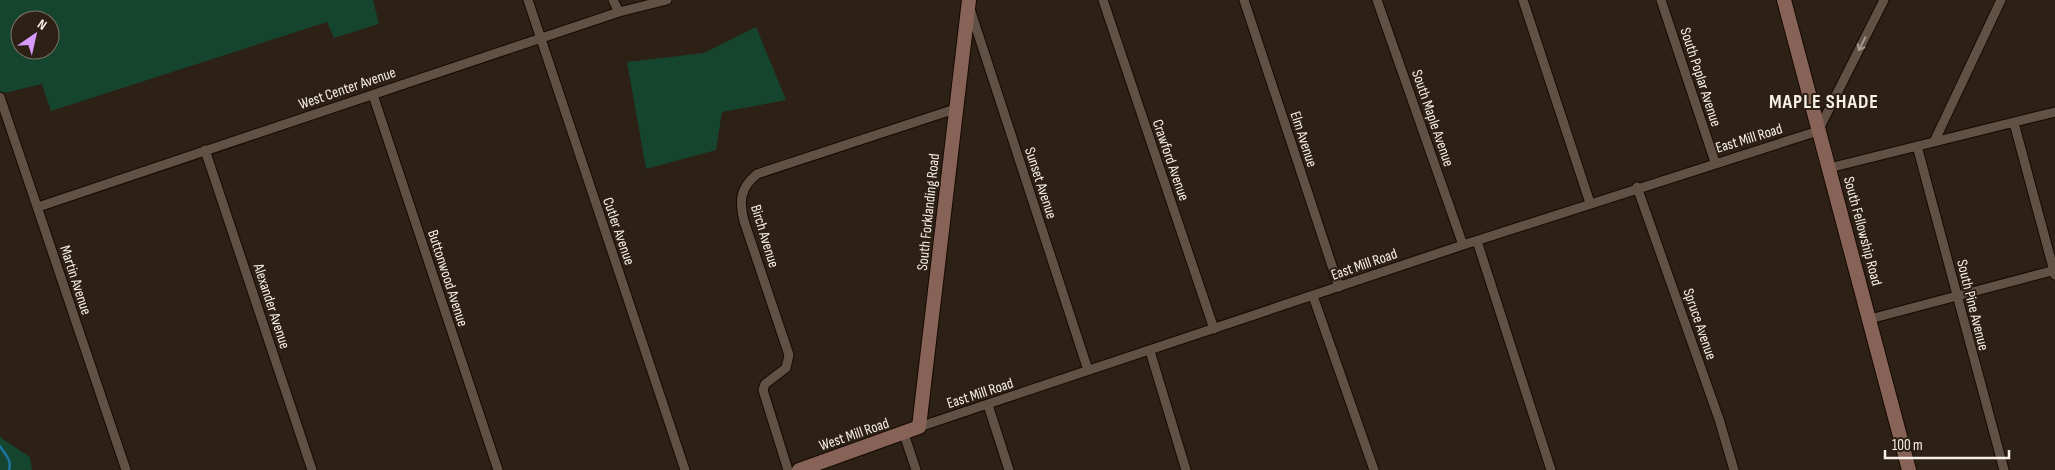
<svg xmlns="http://www.w3.org/2000/svg" width="2055" height="470" font-family="'Sofia Sans Condensed',sans-serif">
	<style>
		.green { fill: #16452f; fill-rule: evenodd }
		.lines { fill: none; stroke-linecap: round; stroke-linejoin: round }
		.stream { stroke: #1d739f; stroke-width: 2.5 }
		.street-casing { stroke: #150902; stroke-width: 11 }
		.secondary-casing { stroke: #150902; stroke-width: 16 }
		.street { stroke: #615144; stroke-width: 9 }
		.secondary { stroke: #876257; stroke-width: 14 }
		.oneway { stroke: #a5988d }
		.labels { text-anchor: middle; stroke-width: 4; stroke-linejoin: round; paint-order: stroke }
		.street-label { font-size: 15px; fill: #f8efe7; stroke: #2d2014 }
		.district-label { font-size: 20px; font-weight: bold; letter-spacing: 1px; fill: #f8efe7; stroke: #2d2014 }
	</style>
	<rect width="100%" height="100%" fill="#2d2014"/>
	<path class="green" d="M0,0H373L379,24L334,38L327,22L51,111L42,84L0,94ZM20,20H50V50H20Z
		M756,27L786,100L722,112L716,150L646,169L627,62L704,53Z
		M0,434L1,438L30,457L32,470H0Z"/>
	<g class="lines">
		<path class="stream" d="M0,446C5,455 12,459 9,470"/>
		<defs>
			<path id="street" d="M528,0L685,470
				M613,0L619,12
				M1103,0L1214,329
				M1244,0L1339,287
				M1377,0L1463,245
				M1523,0L1590,203
				M1661,0L1715,162
				M970,9L1088,370
				M373,95L498,470
				M0,97L126,470
				M2014,123L2055,275
				M1934,142L2001,0
				M1917,146L2004,470
				M205,150L312,470
				M1829,168L2055,112
				M1637,187L1719,419L1734,470
				M38,207L619,12L667,0
				M1477,241L1551,470
				M1313,296L1374,470
				M1870,319L2055,270
				M1150,351L1186,470
				M988,405L1009,470
				M919,427L1463,245L1818,131L1884,0
				M904,434L916,470
				M788,470L763,390L765,384L786,368L789,355L744,221C739,201 740,188 757,174L955,109"/>
			<path id="secondary" d="M1784,0L1909,470
				M799,470L919,427L969,0"/>
		</defs>
		<use href="#street" class="street-casing"/>
		<use href="#secondary" class="secondary-casing"/>
		<use href="#street" class="street"/>
		<use href="#secondary" class="secondary"/>
	</g>
	<defs><path id="oneway-shaft" d="M-6 0H5M1.5-3L5.5 0L1.5 3" fill="none" stroke-width="1.6" stroke-linecap="round" stroke-linejoin="round" transform="scale(1.25)"/></defs>
	<use class="oneway" href="#oneway-shaft" transform="translate(1862 44) rotate(117)"/>
	<g class="labels">
		<g class="street-label">
			<text transform="translate(1701 77) rotate(72)" y="5">South Poplar Avenue</text>
			<text transform="translate(347 88) rotate(-19)" y="5">West Center Avenue</text>
			<text transform="translate(1433 118) rotate(71)" y="5">South Maple Avenue</text>
			<text transform="translate(1749 138) rotate(-17)" y="5">East Mill Road</text>
			<text transform="translate(1304 139) rotate(72)" y="5">Elm Avenue</text>
			<text transform="translate(1171 160) rotate(71)" y="5">Crawford Avenue</text>
			<text transform="translate(1041 183) rotate(72)" y="5">Sunset Avenue</text>
			<text transform="translate(928 212) rotate(-84)" y="5">South Forklanding Road</text>
			<text transform="translate(619 231) rotate(71)" y="5">Cutler Avenue</text>
			<text transform="translate(1863 231) rotate(75)" y="5">South Fellowship Road</text>
			<text transform="translate(765 236) rotate(73)" y="5">Birch Avenue</text>
			<text transform="translate(1364 264) rotate(-19)" y="5">East Mill Road</text>
			<text transform="translate(448 278) rotate(72)" y="5">Buttonwood Avenue</text>
			<text transform="translate(76 280) rotate(72)" y="5">Martin Avenue</text>
			<text transform="translate(1973 305) rotate(76)" y="5">South Pine Avenue</text>
			<text transform="translate(272 306) rotate(72)" y="5">Alexander Avenue</text>
			<text transform="translate(1700 324) rotate(71)" y="5">Spruce Avenue</text>
			<text transform="translate(980 393) rotate(-18)" y="5">East Mill Road</text>
			<text transform="translate(854 434) rotate(-19)" y="5">West Mill Road</text>
		</g>
		<g class="district-label">
			<text x="1824" y="108">MAPLE SHADE</text>
		</g>
	</g>
	<g transform="translate(35 35) rotate(34)"><circle r="24" fill="#2d2014" stroke="#7e7368"/>
	<path d="M0-4L9 19L0 12L-9 19Z" fill="#d69bfa"/>
	<text y="-8" font-size="14" font-weight="bold" text-anchor="middle" fill="#f8efe7">N</text>
	</g>
	<path d="M1885 450v8h124v-8" fill="none" stroke="#f8efe7" stroke-width="2.5"/>
	<text x="1892" y="450" font-size="15" fill="#f8efe7" stroke="#2d2014" stroke-width="4" paint-order="stroke">100 m</text>
</svg>
